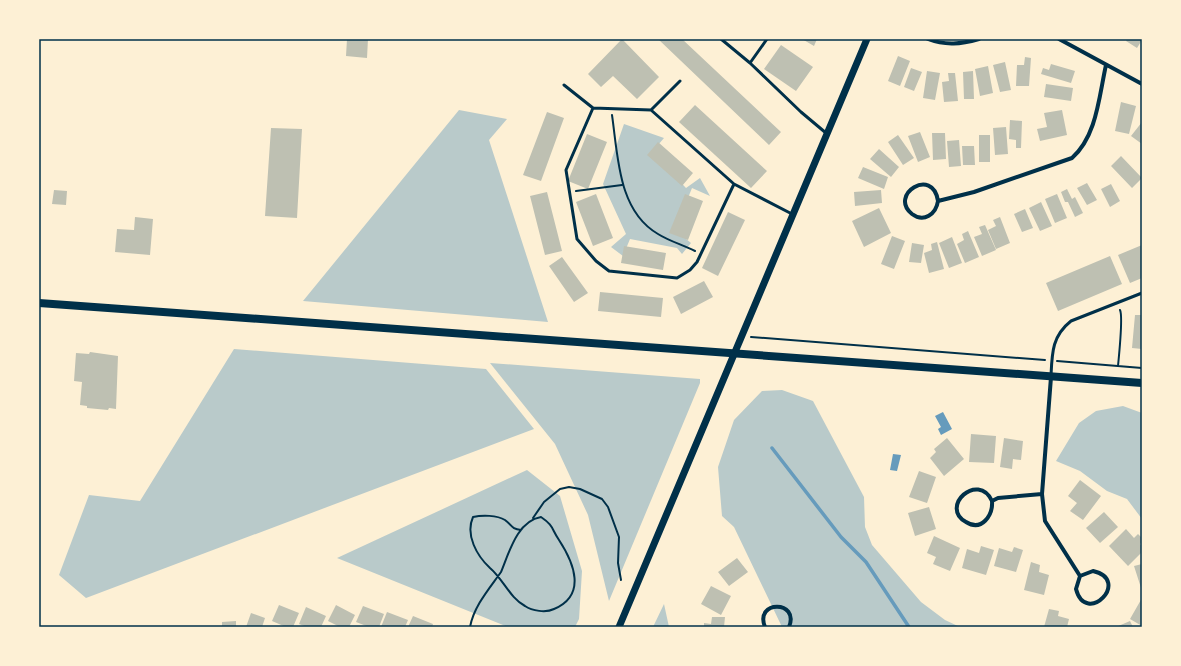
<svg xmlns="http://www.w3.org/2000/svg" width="1181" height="666" font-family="'Fira Sans',sans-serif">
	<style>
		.green { fill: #b9caca }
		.water { fill: #669bbc }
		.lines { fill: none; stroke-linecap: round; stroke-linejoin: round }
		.stream { stroke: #669bbc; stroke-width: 3.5 }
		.building { fill: #bec0b2 }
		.path { stroke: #003049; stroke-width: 2 }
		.service { stroke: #003049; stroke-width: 3 }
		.minor { stroke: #003049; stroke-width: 4 }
		.tertiary { stroke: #003049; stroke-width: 7 }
		.secondary { stroke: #003049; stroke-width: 8 }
		.neatline { fill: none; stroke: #003049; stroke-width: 1.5 }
	</style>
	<rect width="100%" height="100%" fill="#fdf0d5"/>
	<path class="green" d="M459,110L507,119L489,140L548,322L303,301Z
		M624,124L664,138L652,152L686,188L700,178L710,196L692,188L675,230L691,243L682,254L677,248L630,239L623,256L611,247L626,234L603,184Z
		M234,349L486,369L534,429L86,598L59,575L89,495L140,501Z
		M490,363L700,379V383L609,601L588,515L555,444Z
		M782,390L813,401L864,497L865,527L872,545L921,602L945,620L960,627H782L734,527L722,516L718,467L734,420L762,391Z
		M1123,406L1142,413V519L1127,499L1107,491L1080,471L1056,461L1079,423L1096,411Z
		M527,470L560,496L582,571L579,619L575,627H508L337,558Z
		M664,604L669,627H653Z"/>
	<path class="water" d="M943,412L952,429L941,435L938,429L941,427L935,416Z
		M893,454L901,455L897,471L890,470Z"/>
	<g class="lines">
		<path class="stream" d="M772,448L841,537L866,562L909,627"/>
	</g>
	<path class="building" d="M347,39H368L367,58L346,56Z
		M622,39L659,77L637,99L613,76L601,87L588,74Z
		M658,39H682L781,132L769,145Z
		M802,39H817L814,46Z
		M1127,39H1142V40L1137,48L1126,41Z
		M781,45L813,67L796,91L764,69Z
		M898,56L910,61L900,86L888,81Z
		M1025,57L1031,58L1029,86H1016L1017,65H1024Z
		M1005,62L1011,90L1000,92L993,65Z
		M1051,64L1075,71L1071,83L1041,74L1043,68L1049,70Z
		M988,66L993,93L980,96L975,69Z
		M911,68L922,72L914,91L904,87Z
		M927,71L940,73L935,100L923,98Z
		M973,71L974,99H964L963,72Z
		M948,73H955L958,101L944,102L942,82L949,81Z
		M1046,84L1073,88L1071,101L1044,97Z
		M1121,102L1136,106L1129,134L1115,131Z
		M695,105L767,171L751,188L679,122Z
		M1062,110L1067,135L1040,141L1037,129L1047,127L1044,113Z
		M547,112L564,118L541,181L523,175Z
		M1010,120L1022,121L1021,148H1016V140L1009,139Z
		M1142,122V144L1131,136Z
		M1006,127L1008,154L995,155L993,128Z
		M271,128L302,129L297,218L265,216Z
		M920,132L930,157L918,162L908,136Z
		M932,133H945L946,159L933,160Z
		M587,134L607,142L588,189L568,181Z
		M898,135L914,158L903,165L888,142Z
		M979,135H990V162H979Z
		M959,140L961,166L949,167L947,141Z
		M658,142L693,173L682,186L647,155Z
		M962,146H974L975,165H963Z
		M879,149L899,167L891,177L870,159Z
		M1121,156L1142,178L1132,188L1111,166Z
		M863,167L888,177L884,189L858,178Z
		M1087,183L1097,200L1087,205L1077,188Z
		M1111,184L1120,201L1110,207L1101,189Z
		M1067,189L1072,199L1075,197L1083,213L1075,217L1068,202H1065L1061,192Z
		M54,190L67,191L66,205L52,204Z
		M881,190L882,203L855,206L854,192Z
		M547,192L562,251L545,255L530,196Z
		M596,194L613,238L593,246L576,202Z
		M685,194L703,201L688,240L669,233Z
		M1057,194L1067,218L1055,223L1045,199Z
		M1041,202L1052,226L1040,231L1029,208Z
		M879,208L891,233L864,247L852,221Z
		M1025,209L1033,228L1022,232L1014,214Z
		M728,212L745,220L718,276L702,268Z
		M135,217L153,219L150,255L115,252L117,229L134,230Z
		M1000,217L1010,243L996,249L988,230L996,226L993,220Z
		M985,225L996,250L982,256L974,237L982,234L979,227Z
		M968,231L979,257L965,263L957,244L964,240L962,234Z
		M892,236L905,241L894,269L881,264Z
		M952,237L962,263L949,268L939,243Z
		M937,242L944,269L929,273L924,253L932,250L931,244Z
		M912,243L924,245L921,263L909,262Z
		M1142,245V278L1130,283L1118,255Z
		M624,246L666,253L663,270L621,263Z
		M1110,256L1122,284L1058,311L1046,283Z
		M562,257L588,293L574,302L549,266Z
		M704,281L713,297L681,314L673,297Z
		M600,292L663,298L661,317L598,311Z
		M1135,315H1142V349L1132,348Z
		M90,352L118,356L116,409L109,408L108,410L87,408V406L80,405L82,382L74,381L76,353L89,354Z
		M971,434L996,436L994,463L969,462Z
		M947,438L964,459L944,476L930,458L936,452L934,449Z
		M1004,438L1023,441L1021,460L1013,459L1012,469L1000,467Z
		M919,471L936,477L927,503L909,497Z
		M1080,480L1101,496L1083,520L1070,511L1077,503L1068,496Z
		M929,507L936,529L915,536L908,513Z
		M1104,512L1118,527L1100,543L1086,528Z
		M1126,529L1134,538L1138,534L1142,538V542L1140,544L1142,547V552L1128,566L1109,546Z
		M934,536L960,548L950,571L933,564L936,557L927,553Z
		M981,546L994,550L986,575L962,568L967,549L979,553Z
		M1014,547L1023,550L1016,572L994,566L999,548L1012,552Z
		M737,558L748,572L729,586L718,572Z
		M1031,562L1040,565L1039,572L1049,575L1044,595L1024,590Z
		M1142,564V591L1134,566Z
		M711,586L731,596L721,615L701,604Z
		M1142,598V626L1130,619Z
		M279,605L299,613L293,627H286L272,621Z
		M336,605L355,615L349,627H340L328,621Z
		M363,606L384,614L379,627H369L356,622Z
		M306,607L326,616L321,627H307L299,624Z
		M1049,609L1059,611L1058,616L1069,619L1067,627H1044Z
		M387,612L408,620L405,627H381Z
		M251,613L265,618L262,627H246Z
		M413,616L433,624L432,627H408Z
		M712,617H725L724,627H704V623L711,624Z
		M236,621V627H222V622Z
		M1130,621L1133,627H1116Z"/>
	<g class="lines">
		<path class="path" d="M612,115C618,156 618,211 658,234C669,241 683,245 695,251
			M576,191L622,185
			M751,337L1045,360
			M1057,361L1142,368
			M1118,366C1119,356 1123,316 1120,310
			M533,518L544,502L560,489L569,487L580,489L602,499L608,507L619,537L618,563L621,580
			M470,627C474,606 489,589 501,572C509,553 517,521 541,517C554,526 551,528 559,540C574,563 587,595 554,609C546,613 532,611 525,606C510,598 503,579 490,568C477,556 465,535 473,517C482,515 497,515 505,520C512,525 511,529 521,530"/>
		<path class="service" d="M721,39L750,63
			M767,39L750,63L801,112L826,133
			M564,85L593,108
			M593,108L651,110L734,184L697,262L690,270L677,278L609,271L596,261L577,239L566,170Z
			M651,110L680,81
			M734,184L792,214
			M1051,376C1052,353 1052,336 1071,321L1142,293"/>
		<path class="minor" d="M928,39C946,46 961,44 979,39
			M1059,39L1142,84
			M938,201C933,166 888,195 912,214C924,223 936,214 938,201L974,192L1072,158C1097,136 1099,96 1106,65
			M1051,377L1042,494L1045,521L1080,576L1076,589C1086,627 1132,580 1093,571L1080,576
			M992,501C978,471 939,507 966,522C982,532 993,515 992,501L998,498L1042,494
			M765,627C754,600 800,600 789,627"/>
		<path class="tertiary" d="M619,627L867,39"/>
		<path class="secondary" d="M39,303L1142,383"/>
	</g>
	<rect width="1181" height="666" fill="none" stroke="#fdf0d5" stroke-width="80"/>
	<rect x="40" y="40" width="1101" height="586" class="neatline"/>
</svg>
